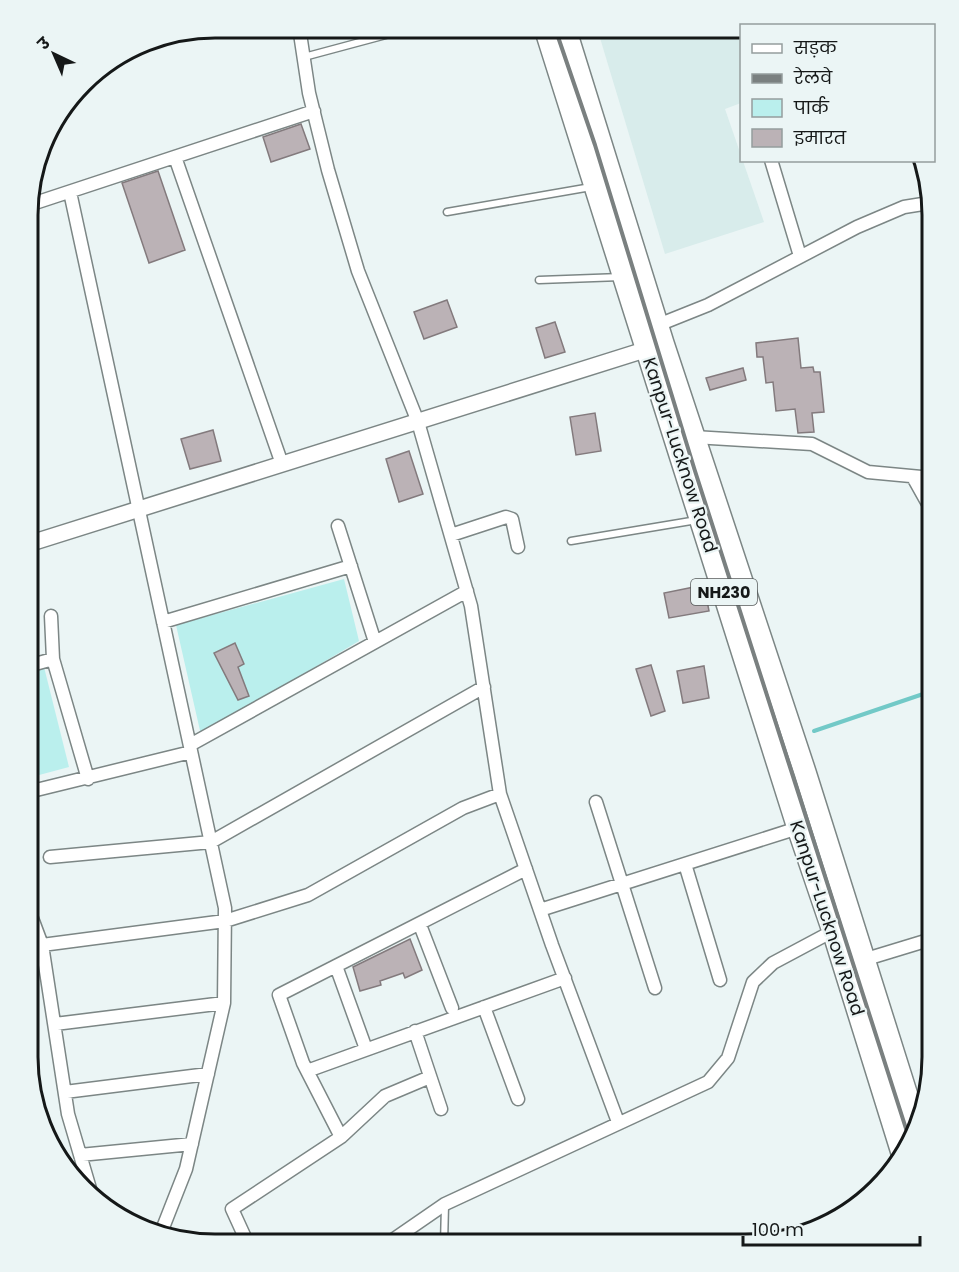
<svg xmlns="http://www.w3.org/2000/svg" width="959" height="1272" font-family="Poppins,'Noto Sans Devanagari',sans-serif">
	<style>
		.built { fill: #d8eceb }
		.green { fill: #baefed }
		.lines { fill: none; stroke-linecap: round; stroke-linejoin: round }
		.stream { stroke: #72c9c7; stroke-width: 4 }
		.building { fill: #bbb2b6; stroke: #837a7d; stroke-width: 1.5 }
		.service-casing { stroke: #7c8685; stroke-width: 9 }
		.minor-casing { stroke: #7c8685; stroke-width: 15 }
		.tertiary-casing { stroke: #7c8685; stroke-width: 18 }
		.trunk-casing { stroke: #7c8685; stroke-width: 24 }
		.service { stroke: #fff; stroke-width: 6 }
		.minor { stroke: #fff; stroke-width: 12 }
		.tertiary { stroke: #fff; stroke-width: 15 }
		.trunk { stroke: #fff; stroke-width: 21 }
		.rail { stroke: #7a8080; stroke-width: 4 }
		.labels { text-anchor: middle; stroke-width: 4.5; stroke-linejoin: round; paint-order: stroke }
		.shield { fill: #ebf5f5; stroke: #555a5a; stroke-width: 1.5 }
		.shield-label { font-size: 16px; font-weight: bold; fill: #151818 }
		.street-label { font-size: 18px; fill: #151818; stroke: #ebf5f5 }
		.rim { fill: none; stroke: #151818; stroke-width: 3 }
	</style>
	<rect width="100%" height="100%" fill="#ebf5f5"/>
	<path class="built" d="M597,28L741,29V103L725,109L764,222L665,254Z"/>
	<path class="green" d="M344,579L359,641L201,735L176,625Z
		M44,667L69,767L28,778V671Z"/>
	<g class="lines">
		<path class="stream" d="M814,731L932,691"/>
	</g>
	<path class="building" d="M301,124L310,149L271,162L263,137Z
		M158,171L185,250L149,263L122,183Z
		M447,300L457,327L424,339L414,312Z
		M555,322L565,352L545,358L536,328Z
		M798,338L801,368L813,367L814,372H820L824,412L812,413L814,432L798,433L795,409L776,411L773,382L766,383L763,357H757L756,343Z
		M743,368L746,380L710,390L706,378Z
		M595,413L601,451L576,455L570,417Z
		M213,430L221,461L190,469L181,439Z
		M409,451L423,494L399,502L386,459Z
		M704,585L709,611L669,618L664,593Z
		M235,643L244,664L238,667L249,696L238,700L214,653Z
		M651,665L665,711L651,716L636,669Z
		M704,666L709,698L683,703L677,671Z
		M410,939L422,970L405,978L403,973L380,981L381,985L360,991L353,967Z"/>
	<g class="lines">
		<defs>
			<path id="service" d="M304,57L386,35
				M447,212L591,187
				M539,280L621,277
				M571,541L697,520
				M444,1244L445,1205
				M736,1245L752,1239H770"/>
			<path id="minor" d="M299,27L309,93L328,170L358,271L418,422L471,606L500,794L552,945L618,1122
				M175,157L282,464
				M771,160L800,256
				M70,192L225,908L224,1003L186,1169L164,1225L160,1232
				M930,204L932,223
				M29,205L314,111
				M658,325L708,305L857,227L904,207L929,203
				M694,437L812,444L868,472L932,478
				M913,477L932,511
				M338,526L375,642
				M451,535L506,517L512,519L518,547
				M51,616L53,659L88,779
				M163,622L351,566
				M28,666L53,659
				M190,745L467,591
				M28,792L191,752
				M596,802L655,988
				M50,857L211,842L484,687
				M685,864L720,980
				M27,905L42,945L68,1114L91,1192
				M540,910L798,828
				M420,925L452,1008
				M42,945L225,921L308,895L463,808L500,794
				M863,960L932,939
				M336,966L366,1049
				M484,1007L518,1099
				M55,1024L224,1003
				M415,1031L441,1109
				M307,1071L565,978
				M65,1092L208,1074
				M341,1137L303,1063L279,995L526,869
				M80,1155L192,1144
				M248,1244L232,1209L341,1137L385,1096L430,1077
				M387,1244L445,1204L708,1082L728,1058L753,982L773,963L833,931"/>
			<path id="tertiary" d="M28,544L654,347"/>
			<path id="trunk" d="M545,28L798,828L833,931L903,1156
				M565,28L663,343L805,772L915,1121"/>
		</defs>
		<use href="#service" class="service-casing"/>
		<use href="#minor" class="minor-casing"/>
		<use href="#tertiary" class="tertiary-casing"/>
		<use href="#trunk" class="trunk-casing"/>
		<use href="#service" class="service"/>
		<use href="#minor" class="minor"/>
		<use href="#tertiary" class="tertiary"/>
		<use href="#trunk" class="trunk"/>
		<path class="rail" d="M555,28L595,145L695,471L909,1138"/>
	</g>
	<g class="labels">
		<rect class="shield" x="691" y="579" width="66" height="26" rx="4.5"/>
		<g class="shield-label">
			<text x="724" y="598">NH230</text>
		</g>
		<g class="street-label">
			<text transform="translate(680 455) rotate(72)" y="6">Kanpur-Lucknow Road</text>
			<text transform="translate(827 918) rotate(72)" y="6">Kanpur-Lucknow Road</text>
		</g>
	</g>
	<path d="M0 0H959V1272H0ZM215 38H745A177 177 0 0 1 922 215V1057A177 177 0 0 1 745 1234H215A177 177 0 0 1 38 1057V215A177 177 0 0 1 215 38Z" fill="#ebf5f5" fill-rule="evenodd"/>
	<path class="rim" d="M215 38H745A177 177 0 0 1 922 215V1057A177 177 0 0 1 745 1234H215A177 177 0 0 1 38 1057V215A177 177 0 0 1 215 38Z"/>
	<rect x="740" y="24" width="195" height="138" fill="#ebf5f5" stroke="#959d9d" stroke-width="1.5"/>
	<rect x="752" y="44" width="30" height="9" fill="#ffffff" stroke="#959d9d" stroke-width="1.5"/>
	<text x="794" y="54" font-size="18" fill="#151818">सड़क</text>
	<rect x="752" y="74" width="30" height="9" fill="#7a8080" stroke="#959d9d" stroke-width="1.5"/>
	<text x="794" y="84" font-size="18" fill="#151818">रेलवे</text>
	<rect x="752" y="99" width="30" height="18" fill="#baefed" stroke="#959d9d" stroke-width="1.5"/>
	<text x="794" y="114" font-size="18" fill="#151818">पार्क</text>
	<rect x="752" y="129" width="30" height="18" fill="#bbb2b6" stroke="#959d9d" stroke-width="1.5"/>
	<text x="794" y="144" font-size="18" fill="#151818">इमारत</text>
	<g transform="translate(54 54) rotate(316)" stroke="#ebf5f5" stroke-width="4.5" paint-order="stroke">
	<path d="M0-4.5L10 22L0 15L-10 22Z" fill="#151818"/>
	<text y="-9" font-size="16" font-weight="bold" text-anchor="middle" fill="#151818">उ</text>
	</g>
	<path d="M743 1236v9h177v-9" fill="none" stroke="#151818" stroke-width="3"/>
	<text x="752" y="1236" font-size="18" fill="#151818" stroke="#ebf5f5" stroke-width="4.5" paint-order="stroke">100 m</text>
</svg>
